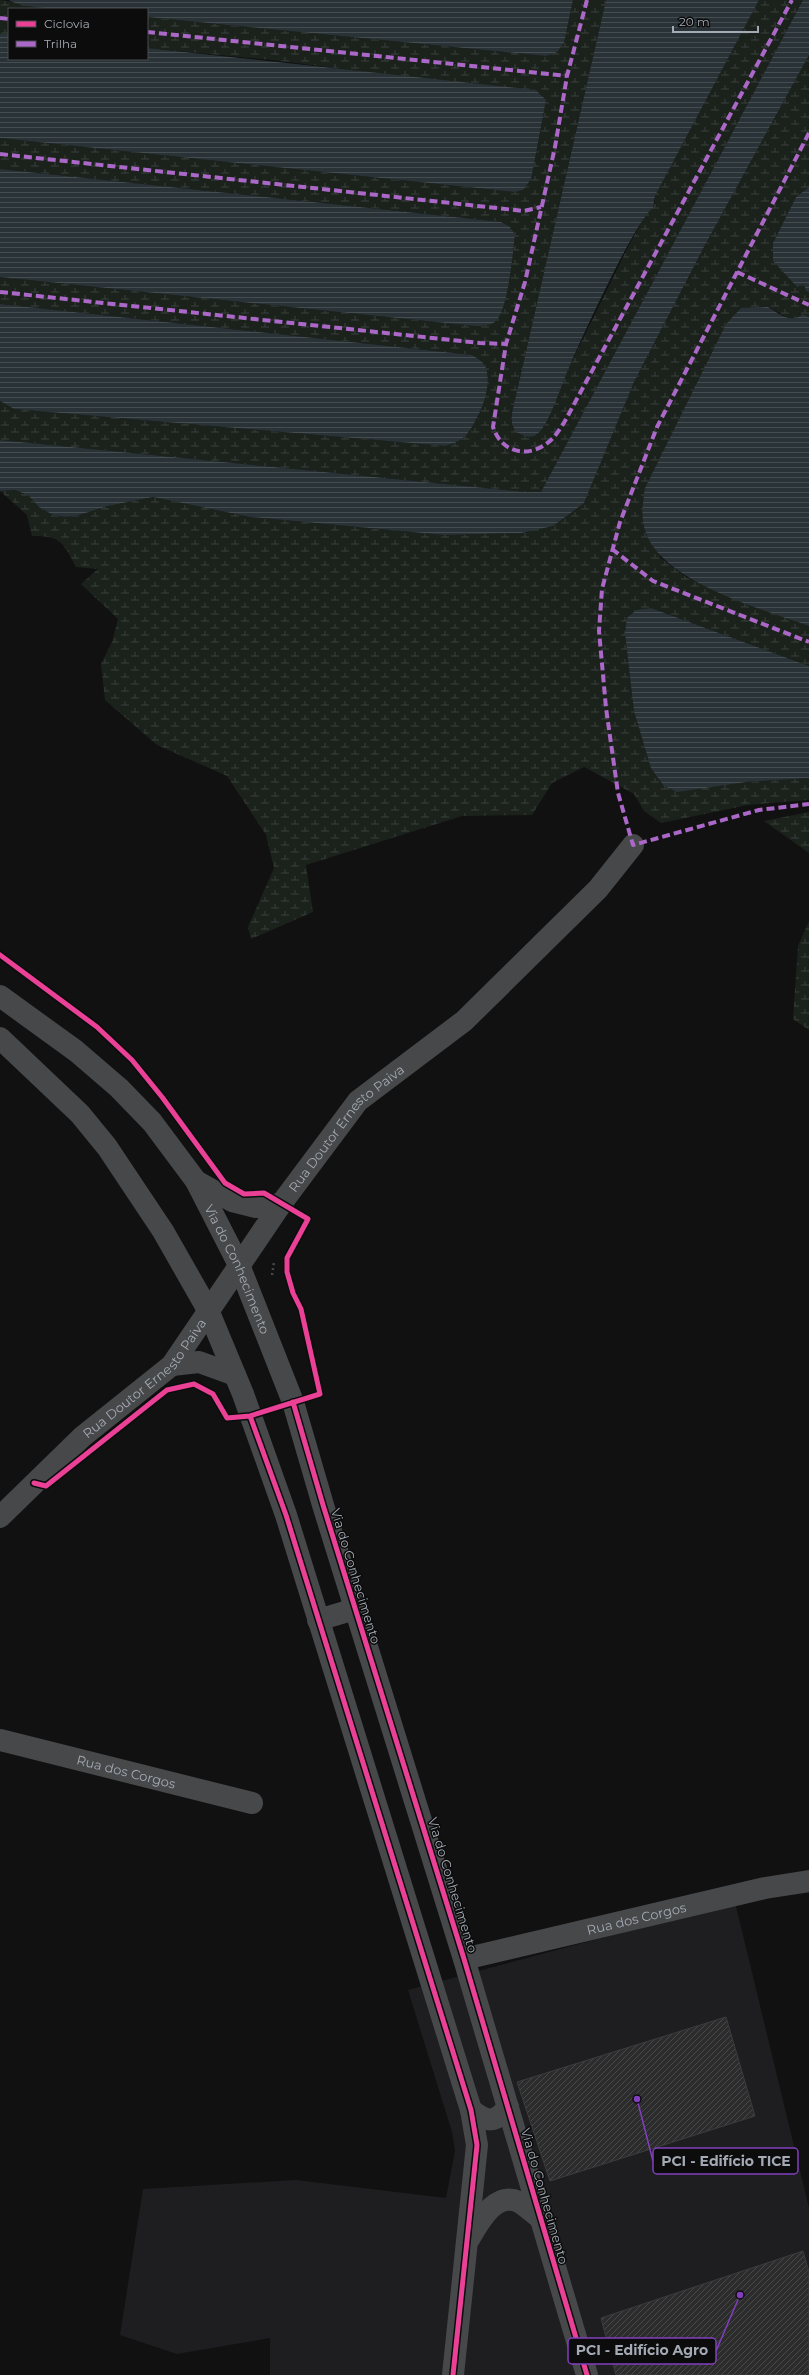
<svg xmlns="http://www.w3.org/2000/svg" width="809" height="2375" font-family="Montserrat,sans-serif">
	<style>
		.built { fill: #1e1e20 }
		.wetland { fill: url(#wetland-marsh) }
		.water { fill: url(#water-rules) }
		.building { fill: url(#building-hatch); stroke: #3a3c3e }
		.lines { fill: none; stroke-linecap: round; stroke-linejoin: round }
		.path { stroke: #47494c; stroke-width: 2.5; stroke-dasharray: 2 3; stroke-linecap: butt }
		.minor { stroke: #46484a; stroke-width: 22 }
		.tertiary { stroke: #46484a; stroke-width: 22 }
		.quiet { stroke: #ac68c9; stroke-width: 4; stroke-dasharray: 8 4; stroke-linecap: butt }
		.cycleway-casing { stroke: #0c0c0d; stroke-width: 8 }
		.cycleway { stroke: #ea4096; stroke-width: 5 }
		.labels { text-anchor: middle; stroke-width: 3; stroke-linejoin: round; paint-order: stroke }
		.street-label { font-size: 13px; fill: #a3aab3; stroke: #0c0c0d }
		.leader { fill: none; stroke: #813fbd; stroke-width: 1.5 }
		.callout-dot { fill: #813fbd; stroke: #0c0c0d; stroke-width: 1.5 }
		.callout { fill: #0c0c0d; stroke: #813fbd; stroke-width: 1.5 }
		.callout-label { font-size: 14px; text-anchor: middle; font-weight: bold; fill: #a3aab3 }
	</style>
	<defs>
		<pattern id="wetland-marsh" width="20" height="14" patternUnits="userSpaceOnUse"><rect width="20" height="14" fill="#1b221c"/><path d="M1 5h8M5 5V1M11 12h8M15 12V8" fill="none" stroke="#393f3b"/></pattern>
		<pattern id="water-rules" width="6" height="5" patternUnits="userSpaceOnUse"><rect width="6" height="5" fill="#293236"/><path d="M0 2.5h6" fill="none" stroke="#454d51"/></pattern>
		<pattern id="building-hatch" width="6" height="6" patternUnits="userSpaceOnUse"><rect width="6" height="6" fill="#2c2c2d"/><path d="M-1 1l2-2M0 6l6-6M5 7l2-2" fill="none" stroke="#474849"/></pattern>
	</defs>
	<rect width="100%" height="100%" fill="#111112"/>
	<path class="built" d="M735,1902L809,2208V2375H270V2338L177,2354L120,2335L143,2189L296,2180L446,2198L455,2151L452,2132L408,1990Z"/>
	<path class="wetland" d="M0,0L65,9H9V34H0Z
		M573,0H606L512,413L537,435L544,426L569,367L627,249L647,212L655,203V196L759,0H803L541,492H526L0,440V401L14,409L446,446C463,440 470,430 479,416L472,355L0,304V277L475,326C482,326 491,326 496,320C508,308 513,253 515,235L501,222L0,169V138L514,192L545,105L541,94L272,60L147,48V17L546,56L564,43Z
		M809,55V187L796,197L773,243V261L797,287L804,284L806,290L809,292V317L803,314C787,326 781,310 766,307C758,306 749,308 741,308L726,324L645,488L661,558L686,577L719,592L809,626V666L651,608C631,610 628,612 625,632L746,782L809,778V800L748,805L661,823L644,811L634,794L584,767L552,783L532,815L462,816L306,865L313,912L251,939L248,927L274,868L266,835L227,776L157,745L105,700L101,664L112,642L118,619L81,584L98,569L76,567C64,544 61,535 32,536L27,515L0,491L15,490L28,495L39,507L53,515L65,517L76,516L108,506L153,497L250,517L444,535L521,533L584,503L634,382L705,245Z
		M809,812V853L764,821Z
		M809,921V1030L793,1019L798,946Z"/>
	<path class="water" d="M9,0H573L564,43L557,52L546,56L147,17V9C121,9 27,13 9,0Z
		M606,0H759L655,196L653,208C636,219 576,349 566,375C560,388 548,428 536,435C529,439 523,435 516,432L512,424V413Z
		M803,0H809V55L705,245L634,382L584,503L553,526L521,533L444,535L250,517L153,497L108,506L76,516L65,517L53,515L39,507L28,495L15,490L0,491V440L526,492H541Z
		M0,34H9V59H147V48L536,90L545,99V105L531,179L523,190L514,192L0,138Z
		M0,169L501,222L510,227L515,235C513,252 508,310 496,321C490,326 482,326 475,326L0,277Z
		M809,187V292L806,291L804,284L797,287L773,261V243L796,197Z
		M0,304L472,355C475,357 479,359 482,362C497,378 479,420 467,434C462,440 454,443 446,446L14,409L0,401Z
		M768,307C780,314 790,324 803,314L809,317V626C762,609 664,583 646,533C640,518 643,503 645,488L726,324L741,308Z
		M651,608L809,666V778L746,782L677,792L664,786L651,768L634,711L625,632L627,618L636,610Z"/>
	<path class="building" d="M726,2017L755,2116L550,2181L517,2082Z
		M803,2251L809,2272V2375H616L601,2318Z"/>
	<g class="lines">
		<path class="path" d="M272,1275L274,1262"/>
		<g class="minor">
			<path id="s1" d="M0,1517L82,1437L172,1365L281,1204L358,1101L464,1021L598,889L633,845"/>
			<path id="s2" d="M0,1740L252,1803"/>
			<path id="s3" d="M464,1959L765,1888L809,1881"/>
		</g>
		<g class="tertiary">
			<path id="s4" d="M0,996L76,1051L119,1088L152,1122L196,1181L239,1265L293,1402L323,1505L464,1959L587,2375"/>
			<path d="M0,1038L80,1114L107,1147L163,1231L208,1310L243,1394L286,1515L471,2110L477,2145L453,2375"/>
			<path d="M196,1181L232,1201L256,1207L281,1204"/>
			<path d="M172,1365L199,1362L235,1375"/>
			<path d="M318,1620L355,1609"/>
			<path d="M471,2110C487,2122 495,2124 508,2107"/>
			<path d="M469,2239C479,2222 495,2191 519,2202C526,2206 533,2213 540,2218"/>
		</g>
		<path class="quiet" d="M587,0L567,76L555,147L525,282L506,344L493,427C502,455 532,459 552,439C557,434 561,427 565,421L792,0
			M0,18L9,19
			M147,32L567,76
			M809,133L657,427L620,522L602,589L599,631L606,708L618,793L633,845L759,810L809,804
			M0,154L524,211L541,207
			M737,272L809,305
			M0,292L480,343L506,344
			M612,549L653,581L809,642"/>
		<defs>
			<path id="cycleway" d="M0,955L97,1027L132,1060L162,1097L225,1183L244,1194L264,1193L308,1219L287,1258V1272L293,1293L301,1309L320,1394L250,1416L227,1418L213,1394L194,1384L167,1390L46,1486L34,1483
				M293,1402L323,1505L464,1959L587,2375
				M250,1416L286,1515L471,2110L477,2145L453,2375"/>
		</defs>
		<use href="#cycleway" class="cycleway-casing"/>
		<use href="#cycleway" class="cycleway"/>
	</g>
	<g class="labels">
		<g class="street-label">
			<text dy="5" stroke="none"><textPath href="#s1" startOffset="525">Rua Doutor Ernesto Paiva</textPath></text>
			<text dy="5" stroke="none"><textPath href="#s4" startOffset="369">Via do Conhecimento</textPath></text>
			<text dy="5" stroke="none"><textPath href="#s1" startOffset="201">Rua Doutor Ernesto Paiva</textPath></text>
			<text transform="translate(356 1576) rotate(73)" y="5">Via do Conhecimento</text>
			<text dy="5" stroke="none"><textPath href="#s2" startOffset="130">Rua dos Corgos</textPath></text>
			<text transform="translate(453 1885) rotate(73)" y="5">Via do Conhecimento</text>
			<text dy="5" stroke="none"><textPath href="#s3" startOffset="177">Rua dos Corgos</textPath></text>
			<text transform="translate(545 2196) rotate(74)" y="5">Via do Conhecimento</text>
		</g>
	</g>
	<path class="leader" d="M637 2099L653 2161M740 2295L716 2351"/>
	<g class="callout-dot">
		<circle cx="637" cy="2099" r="4"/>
		<circle cx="740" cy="2295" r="4"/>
	</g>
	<g class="callout">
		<rect x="653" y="2148" width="145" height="26" rx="4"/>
		<rect x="568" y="2338" width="148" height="26" rx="4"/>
	</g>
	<g class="callout-label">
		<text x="726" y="2166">PCI - Edifício TICE</text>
		<text x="642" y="2355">PCI - Edifício Agro</text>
	</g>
	<rect x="8" y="8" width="140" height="52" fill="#0c0c0d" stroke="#484b4f"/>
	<rect x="16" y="21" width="20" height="6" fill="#ea4096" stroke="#484b4f"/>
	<text x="44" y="28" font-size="12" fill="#a3aab3">Ciclovia</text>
	<rect x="16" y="41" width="20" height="6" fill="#ac68c9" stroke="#484b4f"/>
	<text x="44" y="48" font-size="12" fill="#a3aab3">Trilha</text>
	<path d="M673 26v6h85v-6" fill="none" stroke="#a3aab3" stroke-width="2"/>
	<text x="679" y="26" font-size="12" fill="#a3aab3" stroke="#0c0c0d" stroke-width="3" paint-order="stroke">20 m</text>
</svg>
